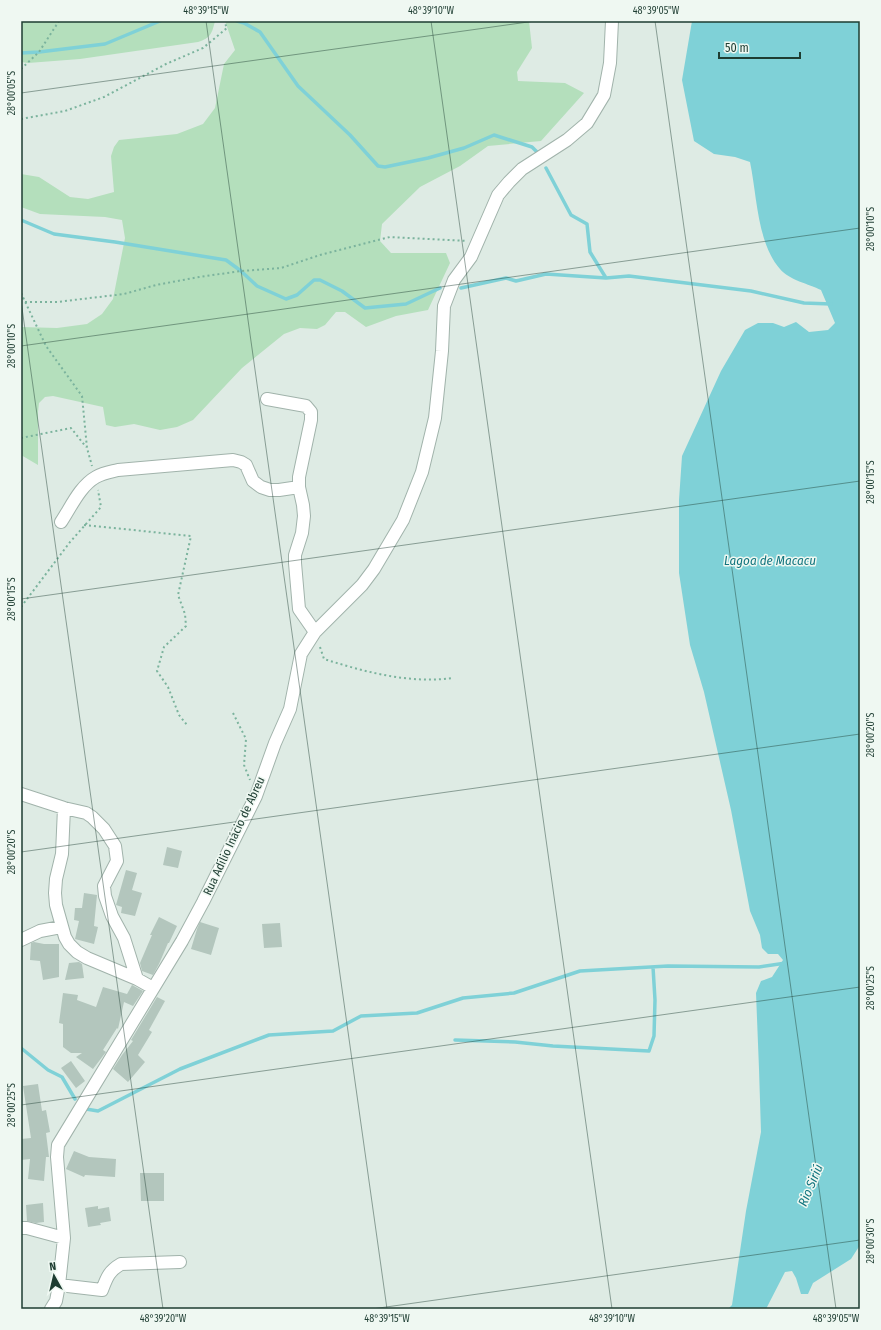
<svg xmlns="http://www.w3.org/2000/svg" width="881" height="1330" font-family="'Fira Sans Condensed',sans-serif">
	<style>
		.green { fill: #b4dfbc }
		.water { fill: #7fd1d7 }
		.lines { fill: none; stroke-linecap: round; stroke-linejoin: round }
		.stream { stroke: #7fd1d7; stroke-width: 3.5 }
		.building { fill: #b3c6bd }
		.minor-casing { stroke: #a1b3ab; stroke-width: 14 }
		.path { stroke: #7bb39d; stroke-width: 2; stroke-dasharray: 2 3; stroke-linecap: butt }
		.minor { stroke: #fff; stroke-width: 12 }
		.ticks { fill: none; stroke: #1e3d32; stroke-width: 1; stroke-opacity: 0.45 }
		.labels { text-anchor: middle; stroke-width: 3; stroke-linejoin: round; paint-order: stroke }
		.street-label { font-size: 12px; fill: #1e3d32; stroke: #eff8f2 }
		.water-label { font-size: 13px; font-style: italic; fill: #12757f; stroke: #eff8f2 }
		.neatline { fill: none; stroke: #1e3d32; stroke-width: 1.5 }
		.ticks-label { font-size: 10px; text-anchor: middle; fill: #1e3d32 }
	</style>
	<rect width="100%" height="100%" fill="#deebe4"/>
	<path class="green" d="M21,21H215C212,33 211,38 198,42L80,59L28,63L21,62Z
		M225,21H529L532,48L517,72L518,81L565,83L584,93L541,141L488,146L460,166L420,187L382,224L380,241L391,253H446L450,263L428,310L396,316L366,327L345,312H336L325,325L317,329L300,328L284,334L242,368L193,420L177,427L160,430L134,424L115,427L106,425L103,407L53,396L45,397L39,403L38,412V465L21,455V327L57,328L87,324L102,314L113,299L125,238L122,220L105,217L40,214L21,207V174L39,177L70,197L88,199L114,192L111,156L114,147L119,140L177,134L203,124L215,108L224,64L235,50Z"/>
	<path class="water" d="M692,21H860V1245L851,1259L813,1283L808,1294H801L796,1278L792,1271L785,1272L766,1309H728L732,1305L746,1211L761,1132L759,1069L756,993L761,981L772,977L783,960L778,954H768L762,948L760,935L750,911L731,810L704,692L690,645L679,573V500L682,456L721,371L745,330L758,323H773L784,327L796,322L809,332L828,330L835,323L821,290C809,284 789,280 780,269C757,243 757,195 750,162L735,157L714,154L694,141L682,80Z"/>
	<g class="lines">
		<path class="stream" d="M237,21L244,23L260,32L298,86L350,135L378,166L385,167L428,158L464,148L494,135L532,147L537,152
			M21,53L39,52L105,44L160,21
			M546,168L571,215L587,224L590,252L606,278
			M21,220L54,234L115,242L226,260L241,271L257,286L286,299L297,295L314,280H320L342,291L365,308L406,304L440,288
			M461,288L506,278L516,281L546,274L606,278L629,276L751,291L804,303L831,304
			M455,1040L515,1042L553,1046L649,1051L654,1036L655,1000L653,967
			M21,1048L48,1070L62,1077L75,1099
			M86,1109L98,1111L180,1069L269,1035L333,1031L361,1016L417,1013L463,998L514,993L580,971L668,966L759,967L786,963"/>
	</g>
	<path class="building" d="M167,847L182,851L178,868L163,865Z
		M126,870L137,873L132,890L142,893L135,916L121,913L122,907L116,905Z
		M84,893L97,895L94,926L98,927L94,944L75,939L79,921L74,920L75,908H82Z
		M159,917L177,926L169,943H168L159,964L153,975L142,971L140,963L152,935H150Z
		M200,922L219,928L211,955L191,949L197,929Z
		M280,923L282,947L264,948L262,924Z
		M34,942L44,944H59V977L43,980L40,961L30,960L31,943Z
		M79,962L82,964L84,978L65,980L69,963Z
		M132,985L143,991L133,1006L124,1002L118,1029L117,1028L103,1050L106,1052L93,1069L76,1057L82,1053H71L63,1047V1024L59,1023L63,993L78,995L77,1000L96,1007L103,987L127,994Z
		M157,997L165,1001L149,1030L152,1032L138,1055L145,1062L128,1082L113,1069L122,1055L133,1041L131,1040Z
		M71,1061L85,1081L76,1088L61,1068Z
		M38,1084L42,1111L46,1110L50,1132L46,1133L49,1157H46L44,1181L28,1179L30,1159L21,1160V1139L31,1138L23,1086Z
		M74,1151L89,1157L116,1159L115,1177L85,1175L84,1177L66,1169Z
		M140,1173H164V1201H141Z
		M43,1203L44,1222L36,1223L27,1221L26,1205Z
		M98,1206V1209L109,1207L111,1221L100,1223L101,1225L88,1227L85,1208Z"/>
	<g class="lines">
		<defs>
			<path id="minor" d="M267,399L306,406L311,412V420L299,477V487L303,505L304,516L302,533L295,555V563L299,609L315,632
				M61,522C71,507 80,486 96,477C103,473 110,472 118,470L233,460L241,462L246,465L253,481L261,487L270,490H279L299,487
				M21,794L64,808L86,813L92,817L104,829L115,846L117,861L104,886L105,896L112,916L124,938L137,979L153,988
				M64,808L62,854L56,879L55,893L56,905L65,937L69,944L77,952L87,958L137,979
				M21,940L40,931L61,927
				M21,1228H27L64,1238
				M59,1285L102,1290C107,1277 109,1271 121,1264L180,1262
				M51,1309L56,1301L59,1285L64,1238L57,1157L58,1145L182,941L203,902L256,796L275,743L290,709L301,654L315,632L362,585L374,569L403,520L422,472L435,418L442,351L444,306L454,280L471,257L498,195L509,182L522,169L567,140L587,123L604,95L610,63L612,21"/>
		</defs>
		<use href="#minor" class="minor-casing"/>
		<path class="path" d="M62,22V21
			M21,69L39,52L59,21
			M21,119L65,111L104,97L166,64L203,48L227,28L224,21
			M21,293L46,346L82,396L87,448L92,466
			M25,302H57L124,294L156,285L199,277L241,271L281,268L320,255L390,237L467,241
			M21,438L71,428L86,447
			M84,525L191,536L178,595L185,614L186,626L164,647L157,671L168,687L179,715L187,725
			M21,607L70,542L101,507L98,490
			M320,647L324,659C365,672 410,684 453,678
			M233,713L246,739L244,765L250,780"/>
		<use href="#minor" class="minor"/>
	</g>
	<path class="ticks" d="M206,21L387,1309M431,21L612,1309M655,21L836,1309M21,93L535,21M21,301L163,1309M21,346L860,228M21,599L860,481M21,852L860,734M21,1105L860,987M372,1309L860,1240"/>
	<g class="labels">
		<g class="street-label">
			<text transform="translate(234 836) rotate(-65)" y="4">Rua Adílio Inácio de Abreu</text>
		</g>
		<g class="water-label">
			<text x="770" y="565">Lagoa de Macacu</text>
			<text transform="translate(810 1185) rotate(-67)" y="5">Rio Siriú</text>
		</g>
	</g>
	<rect width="881" height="1330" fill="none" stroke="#eff8f2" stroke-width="44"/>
	<g transform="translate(54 1276) rotate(352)" stroke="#eff8f2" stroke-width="3" paint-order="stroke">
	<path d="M0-3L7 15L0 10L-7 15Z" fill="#1e3d32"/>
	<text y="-6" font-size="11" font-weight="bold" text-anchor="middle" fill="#1e3d32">N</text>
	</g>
	<path d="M719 52v6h81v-6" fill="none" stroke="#1e3d32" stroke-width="2"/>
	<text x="725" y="52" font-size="12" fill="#1e3d32" stroke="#eff8f2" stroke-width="3" paint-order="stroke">50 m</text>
	<rect x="22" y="22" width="837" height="1286" class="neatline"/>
	<g class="ticks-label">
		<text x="206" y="14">48°39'15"W</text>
		<text x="431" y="14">48°39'10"W</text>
		<text x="656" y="14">48°39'05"W</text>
		<text transform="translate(11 93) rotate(-90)" y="4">28°00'05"S</text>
		<text transform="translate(870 229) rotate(-90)" y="4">28°00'10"S</text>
		<text transform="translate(11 346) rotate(-90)" y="4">28°00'10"S</text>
		<text transform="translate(870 482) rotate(-90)" y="4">28°00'15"S</text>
		<text transform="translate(11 599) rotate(-90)" y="4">28°00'15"S</text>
		<text transform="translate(870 735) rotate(-90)" y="4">28°00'20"S</text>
		<text transform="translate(11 852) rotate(-90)" y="4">28°00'20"S</text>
		<text transform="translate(870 988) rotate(-90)" y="4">28°00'25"S</text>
		<text transform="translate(11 1105) rotate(-90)" y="4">28°00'25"S</text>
		<text transform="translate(870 1241) rotate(-90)" y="4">28°00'30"S</text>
		<text x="163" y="1322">48°39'20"W</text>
		<text x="387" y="1322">48°39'15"W</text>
		<text x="612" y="1322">48°39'10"W</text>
		<text x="836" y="1322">48°39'05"W</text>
	</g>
</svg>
